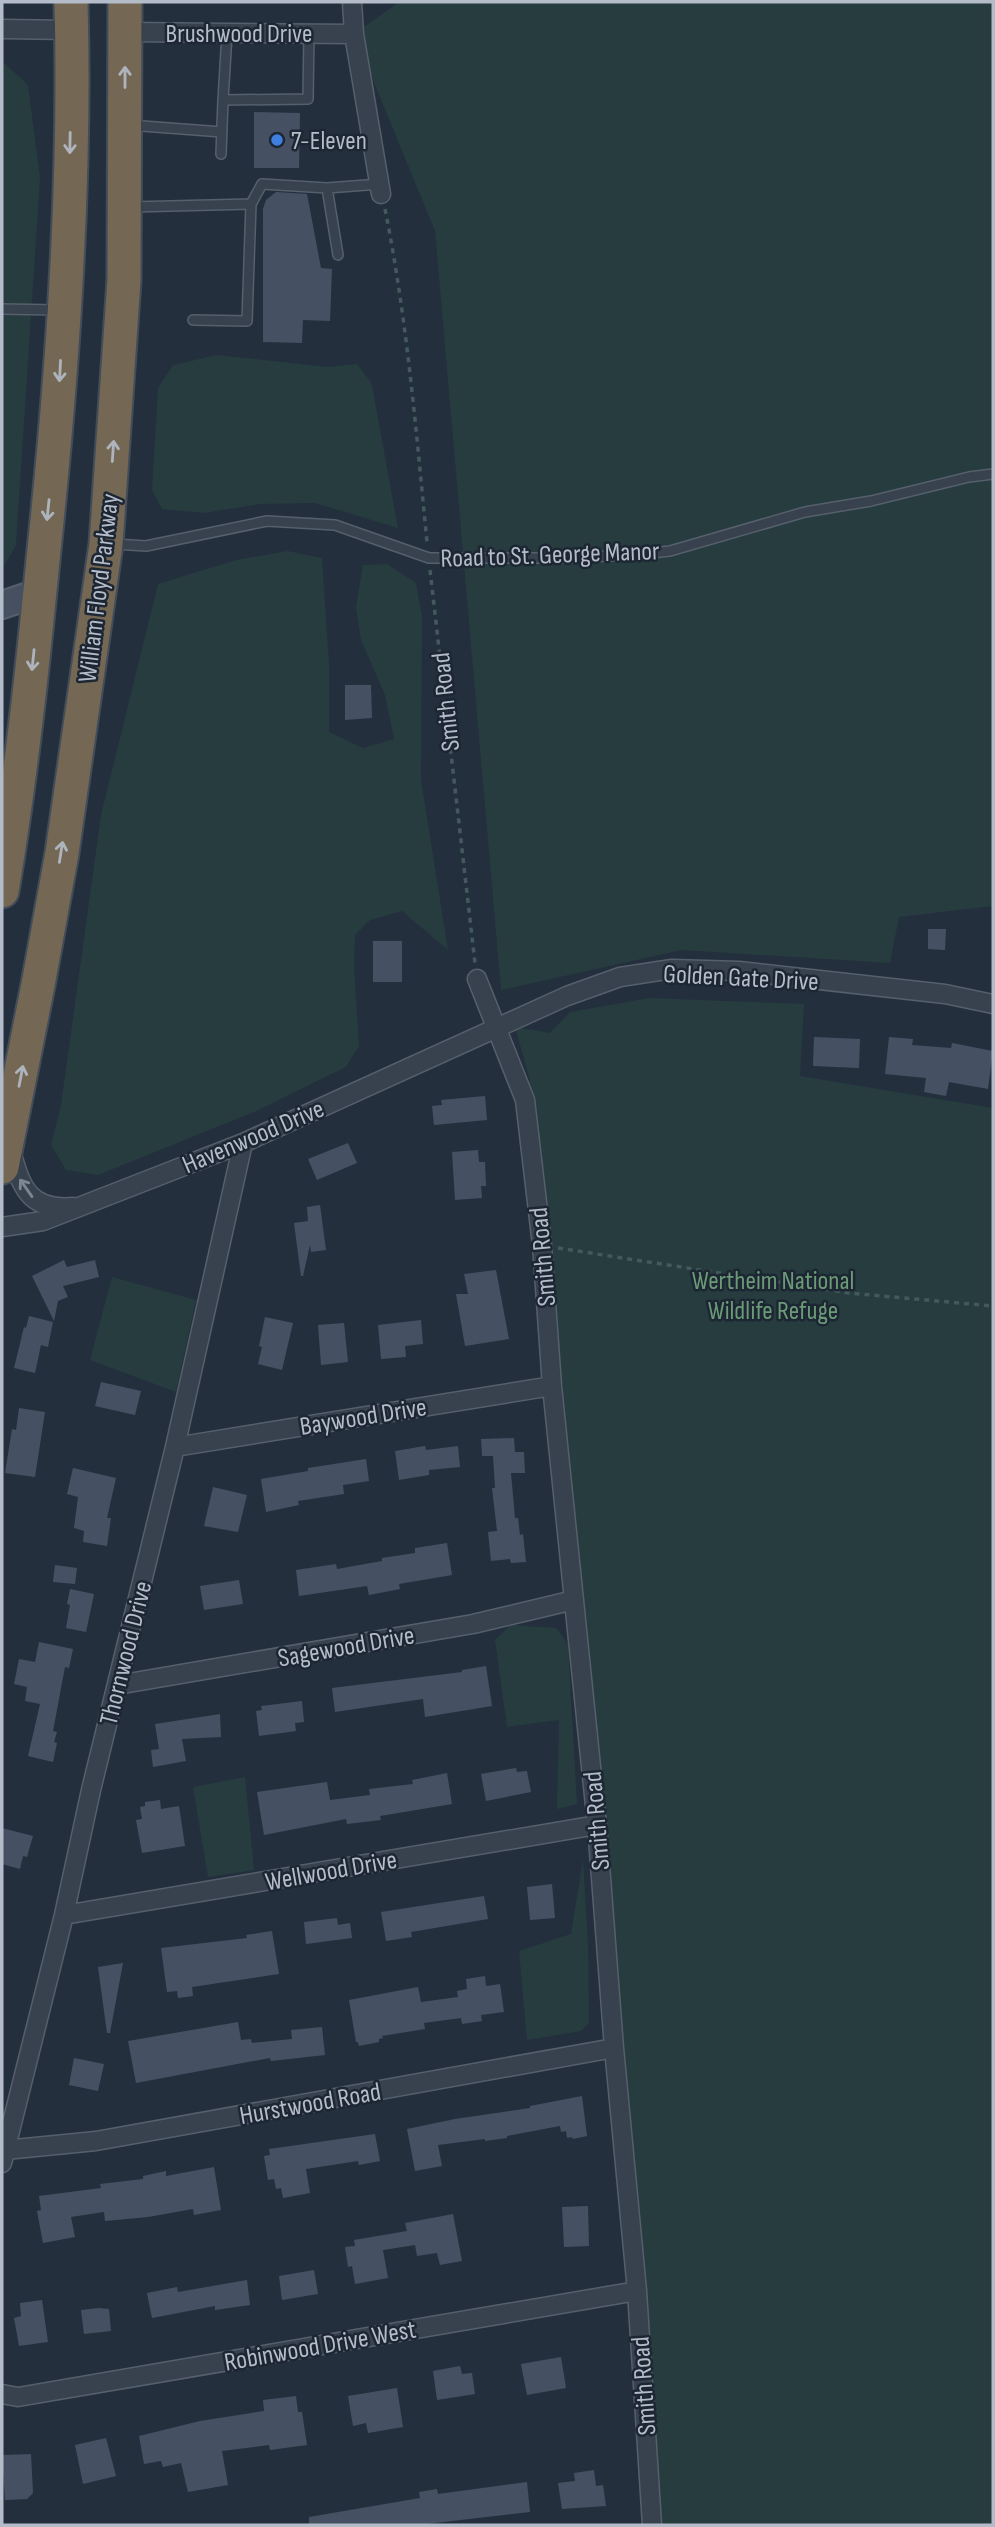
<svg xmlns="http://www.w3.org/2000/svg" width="995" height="2527" font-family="'Sofia Sans Condensed',sans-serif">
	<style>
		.green { fill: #263c3f }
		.building { fill: #455162 }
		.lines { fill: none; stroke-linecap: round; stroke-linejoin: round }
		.lane-casing { stroke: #565f6c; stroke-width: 12 }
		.street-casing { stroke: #565f6c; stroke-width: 21 }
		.secondary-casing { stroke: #565f6c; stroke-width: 30 }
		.highway-casing { stroke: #434c59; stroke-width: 37 }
		.path { stroke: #44595c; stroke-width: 3.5; stroke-dasharray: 5 5; stroke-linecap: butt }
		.lane { stroke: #38414e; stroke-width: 9 }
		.street { stroke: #38414e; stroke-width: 18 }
		.secondary { stroke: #465061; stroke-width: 26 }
		.highway { stroke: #746855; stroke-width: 33 }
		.oneway { stroke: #aeb4bd }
		.oneway2 { stroke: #7c8592 }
		.shop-dot { fill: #3f7fe0; stroke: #1d2633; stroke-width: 2.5 }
		.labels { text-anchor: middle; stroke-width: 5; stroke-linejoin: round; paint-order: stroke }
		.street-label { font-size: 26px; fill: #b4bcc9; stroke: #1d2633 }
		.poi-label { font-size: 26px; fill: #b4bcc9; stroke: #1d2633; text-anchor: start }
		.park-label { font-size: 26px; fill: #6b9a76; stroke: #1d2633 }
	</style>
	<rect width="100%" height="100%" fill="#242f3e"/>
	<path class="green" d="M399,2H993V906L899,917L890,963L682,950L501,990L435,231L354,34Z
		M2,61L28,85L40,178L16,545L6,563L2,567Z
		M217,355L327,367L357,364L372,384L373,391L398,528L315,503L260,504L204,513L162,509L152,490L158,388L173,365Z
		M288,551L322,558L329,664V732L363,748L394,739L385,695L361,640L356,607L363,565L387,564L416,583L422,617L421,780L448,950L402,911L370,920L355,935L354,965L359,1046L346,1067L254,1112L98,1175L66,1170L51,1145L61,1105L101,815L158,584L236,560Z
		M649,998L804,1004L800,1076L993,1108V2525H659L573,1517L529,1077L515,1027L550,1033L570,1012Z
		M112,1277L196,1300L176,1392L90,1360Z
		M511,1625L556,1628L568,1644L577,1804L557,1809L559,1720L507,1727L495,1640Z
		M245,1777L254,1870L208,1877L193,1787Z
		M583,1859L588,1944L589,2023L581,2031L527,2040L519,1951L571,1934Z"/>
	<path class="building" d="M254,112L300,113L299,168H254Z
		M276,192L307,194L321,268L332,269L330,321L303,320L302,343L263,342V209L266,200Z
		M345,685H371L372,718L345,720Z
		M928,929H946L945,950L928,949Z
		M373,941H402V982H373Z
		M814,1037L860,1039L859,1068L813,1066Z
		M889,1037L913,1039L912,1045L951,1048L952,1043L993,1051L988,1089L949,1082L946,1096L924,1092L926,1078L885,1074Z
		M485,1096L487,1120L434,1125L432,1106L442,1105L441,1100Z
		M348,1143L357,1163L317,1180L308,1159Z
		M478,1150L479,1162H485L486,1186H481L482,1198L455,1200L452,1152Z
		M320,1205L326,1250L311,1252L310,1245L303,1276H301L294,1223L308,1221L307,1207Z
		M64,1260L67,1267L95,1260L99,1277L63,1286L68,1297L58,1301L54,1321L32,1276Z
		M496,1270L509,1339L465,1346L456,1294H468L464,1274Z
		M29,1316L53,1322L48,1347L41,1345L35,1373L14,1368L24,1327L26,1328Z
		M265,1317L293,1323L282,1370L258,1364L262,1347L259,1346Z
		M421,1320L423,1344L405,1346L406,1357L381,1359L378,1325Z
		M344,1323L348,1362L321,1365L318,1325Z
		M101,1382L141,1391L135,1415L95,1406Z
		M19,1408L45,1412L35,1477L5,1473L12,1429L16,1430Z
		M514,1438L515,1452H524L525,1473H511L515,1518H518L520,1535L523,1534L526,1562L511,1563L510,1559L491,1561L488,1532L497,1531L492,1488H495L493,1456H482L481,1439Z
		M425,1446L426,1450L458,1446L460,1467L429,1470V1475L399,1480L395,1451Z
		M366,1459L369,1481L343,1485L344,1494L298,1501L299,1505L266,1512L261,1479L308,1471V1468Z
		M73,1468L116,1478L107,1518H111L107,1546L83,1542L84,1531L74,1528L78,1497L67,1494Z
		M213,1487L247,1495L238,1532L204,1526Z
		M447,1543L452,1575L399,1584L400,1589L369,1595L367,1586L299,1596L296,1570L336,1564L337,1569L382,1561V1558L415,1553V1548Z
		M55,1565L77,1568L75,1584L53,1582Z
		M239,1580L243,1604L204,1610L200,1586Z
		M70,1589L94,1594L86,1632L66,1628L70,1605L67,1604Z
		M39,1642L73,1649L69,1668L65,1667L53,1731L57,1732L54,1742L57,1743L53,1762L28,1756L40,1704L25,1701L27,1687L14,1684L19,1659L35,1662Z
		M486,1666L492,1706L425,1717L423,1699L335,1712L332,1688L462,1672V1670Z
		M302,1701L304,1722L295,1723L296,1731L259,1736L256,1711L262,1710L261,1706Z
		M220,1714L221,1737L182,1739L186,1761L153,1767L151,1750L159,1749L155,1724Z
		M516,1768L517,1772L527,1771L531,1792L486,1801L481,1774Z
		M447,1773L452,1804L380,1816L381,1820L347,1824L346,1819L264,1835L257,1792L327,1782L330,1800L370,1795L369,1789L413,1784L412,1780Z
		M160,1800L161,1809L179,1806L185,1846L142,1853L136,1820L142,1819L140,1807L145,1806V1802Z
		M2,1828L33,1836L27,1857L23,1856L20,1869L2,1864Z
		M552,1884L555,1918L530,1920L527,1887Z
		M484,1896L488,1919L411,1932L412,1937L386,1941L381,1912Z
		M337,1918L338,1925L350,1923L352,1938L306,1944L304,1922Z
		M272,1931L279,1974L192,1987L193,1996L178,1998L177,1991L167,1992L161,1948L247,1938L246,1935Z
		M123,1963L110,2033H107L98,1967Z
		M485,1976L486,1986L500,1984L504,2012L481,2015L482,2021L462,2024L461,2018L424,2023L425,2029L382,2036L383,2038L379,2039V2042L359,2046L358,2042H356L349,2000L418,1987L421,2002L458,1997L457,1991L467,1989L466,1979Z
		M238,2022L241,2040L251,2039L252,2043L292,2039L291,2030L322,2027L325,2055L271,2061L270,2058L136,2083L128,2041Z
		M74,2058L104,2064L98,2091L69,2085Z
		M582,2096L587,2136L573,2139L572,2137L567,2138L566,2131L561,2132L560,2126L507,2136V2138L485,2141V2139L438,2145L442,2166L415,2171L407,2129L455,2119L530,2108V2106Z
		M375,2134L380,2161L359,2165L358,2161L306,2169L310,2193L283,2198L281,2188L276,2189L274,2179L268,2180L264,2156L270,2155L269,2149Z
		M214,2167L221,2210L194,2215L193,2209L148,2217L105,2221L104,2212L71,2217L75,2237L43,2243L37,2211L41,2210L39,2196L101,2188L100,2184L143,2179V2176L166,2171V2176Z
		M588,2206L589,2246L564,2247L562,2207Z
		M453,2214L462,2261L440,2265L437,2253L417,2256L415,2245L383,2250L388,2278L355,2284L352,2266L348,2267L345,2247L355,2246L354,2240L407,2231L405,2223Z
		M314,2270L318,2294L282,2300L279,2276Z
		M247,2280L250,2305L215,2310V2306L152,2318L147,2293L177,2287L178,2292Z
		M42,2300L48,2342L19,2346L14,2318L21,2316L20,2303Z
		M99,2308L109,2309L111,2331L84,2334L81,2310Z
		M561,2357L566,2388L527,2395L521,2364Z
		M460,2366L462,2374L472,2373L475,2394L437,2400L433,2371Z
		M397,2388L403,2427L368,2433L366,2423L353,2426L348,2396Z
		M296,2396L298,2412H302L307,2445L270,2450L269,2445L222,2451L228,2485L188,2492L181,2463L163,2467L161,2461L144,2464L139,2436L200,2421L264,2411L263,2400Z
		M106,2438L116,2476L83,2484L75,2445Z
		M31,2454L33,2493L27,2499L5,2500L2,2455Z
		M594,2470L596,2486L603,2485L606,2506L562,2509L558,2483L575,2481L574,2473Z
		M527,2482L530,2512L418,2525H309V2517L420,2498L419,2492L437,2489L438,2494Z"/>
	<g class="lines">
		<defs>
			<path id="lane" d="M227,34L223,100L308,99L309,34
				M129,125L222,132
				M221,154L223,100
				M327,188L380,184
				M130,207L251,204L262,184L327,188L338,255
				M2,309L58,310
				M193,320L247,321L251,204
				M114,544L146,546L267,521L335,525L429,558H575L641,554L670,551L805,512L871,501L969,477L993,474"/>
			<path id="street" d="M352,2L354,34L381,194
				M2,29L72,30
				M125,32L354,34
				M477,979L525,1100L542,1245L552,1386L597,1825L614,2048L637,2291L652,2525
				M11,1151C21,1187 29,1211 73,1207
				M2,1227L43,1221L243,1143L567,996L620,977L672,969L739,971L945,994L993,1004
				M175,1447L552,1386
				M117,1685L473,1624L574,1600
				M64,1915L597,1825
				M5,2150L96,2141L614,2048
				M2,2163L64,1915L91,1790L175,1447L243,1143
				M2,2394L18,2397L637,2291"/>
			<path id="secondary" d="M2,605L40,592"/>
			<path id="highway" d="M2,891C21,778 33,664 44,550C63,370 76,183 71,2
				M2,1167L38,985L62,853L106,544L124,280L125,2"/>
		</defs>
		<use href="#lane" class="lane-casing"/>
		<use href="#street" class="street-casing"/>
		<use href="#secondary" class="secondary-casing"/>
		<use href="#highway" class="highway-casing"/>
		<path class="path" d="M385,209C407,319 416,430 427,542
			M430,570L475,963
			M558,1248L849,1293L993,1306"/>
		<use href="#lane" class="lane"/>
		<use href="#street" class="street"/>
		<use href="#secondary" class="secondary"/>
		<use href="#highway" class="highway"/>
	</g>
	<defs><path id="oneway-shaft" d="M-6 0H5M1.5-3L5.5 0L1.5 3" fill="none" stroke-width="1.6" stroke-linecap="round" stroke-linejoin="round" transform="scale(1.75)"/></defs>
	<g class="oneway">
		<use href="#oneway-shaft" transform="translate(125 77) rotate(-90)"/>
		<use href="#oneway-shaft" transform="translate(70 143) rotate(91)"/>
		<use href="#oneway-shaft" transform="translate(60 371) rotate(93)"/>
		<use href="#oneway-shaft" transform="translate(113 451) rotate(-86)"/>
		<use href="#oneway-shaft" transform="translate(48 510) rotate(96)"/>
		<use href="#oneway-shaft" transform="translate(33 660) rotate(96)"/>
		<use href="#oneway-shaft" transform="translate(61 852) rotate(-81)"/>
		<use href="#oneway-shaft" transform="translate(21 1076) rotate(-79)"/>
	</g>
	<use class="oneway2" href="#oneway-shaft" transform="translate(26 1188) rotate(-125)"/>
	<circle class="shop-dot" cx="277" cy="140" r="7"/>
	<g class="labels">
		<g class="street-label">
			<text x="239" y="42">Brushwood Drive</text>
			<text transform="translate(550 554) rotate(-2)" y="9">Road to St. George Manor</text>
			<text transform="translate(98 588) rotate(-83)" y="9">William Floyd Parkway</text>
			<text transform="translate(445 702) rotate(-96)" y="9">Smith Road</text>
			<text transform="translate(741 977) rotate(3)" y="9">Golden Gate Drive</text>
			<text transform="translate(253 1136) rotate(-23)" y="9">Havenwood Drive</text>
			<text transform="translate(542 1257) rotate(-95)" y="9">Smith Road</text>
			<text transform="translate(363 1416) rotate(-9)" y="9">Baywood Drive</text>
			<text transform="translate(346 1646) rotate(-10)" y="9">Sagewood Drive</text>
			<text transform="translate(125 1653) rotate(-76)" y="9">Thornwood Drive</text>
			<text transform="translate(596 1821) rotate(-95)" y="9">Smith Road</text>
			<text transform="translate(331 1870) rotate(-10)" y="9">Wellwood Drive</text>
			<text transform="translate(310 2103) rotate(-10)" y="9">Hurstwood Road</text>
			<text transform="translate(320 2345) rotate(-10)" y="9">Robinwood Drive West</text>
			<text transform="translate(643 2386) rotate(-94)" y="9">Smith Road</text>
		</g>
		<g class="poi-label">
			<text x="291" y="149">7-Eleven</text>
		</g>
		<g class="park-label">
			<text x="773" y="1289">Wertheim National<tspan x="773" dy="30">Wildlife Refuge</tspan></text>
		</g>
	</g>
	<rect width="995" height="2527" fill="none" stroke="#b4bcc9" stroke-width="7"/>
</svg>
